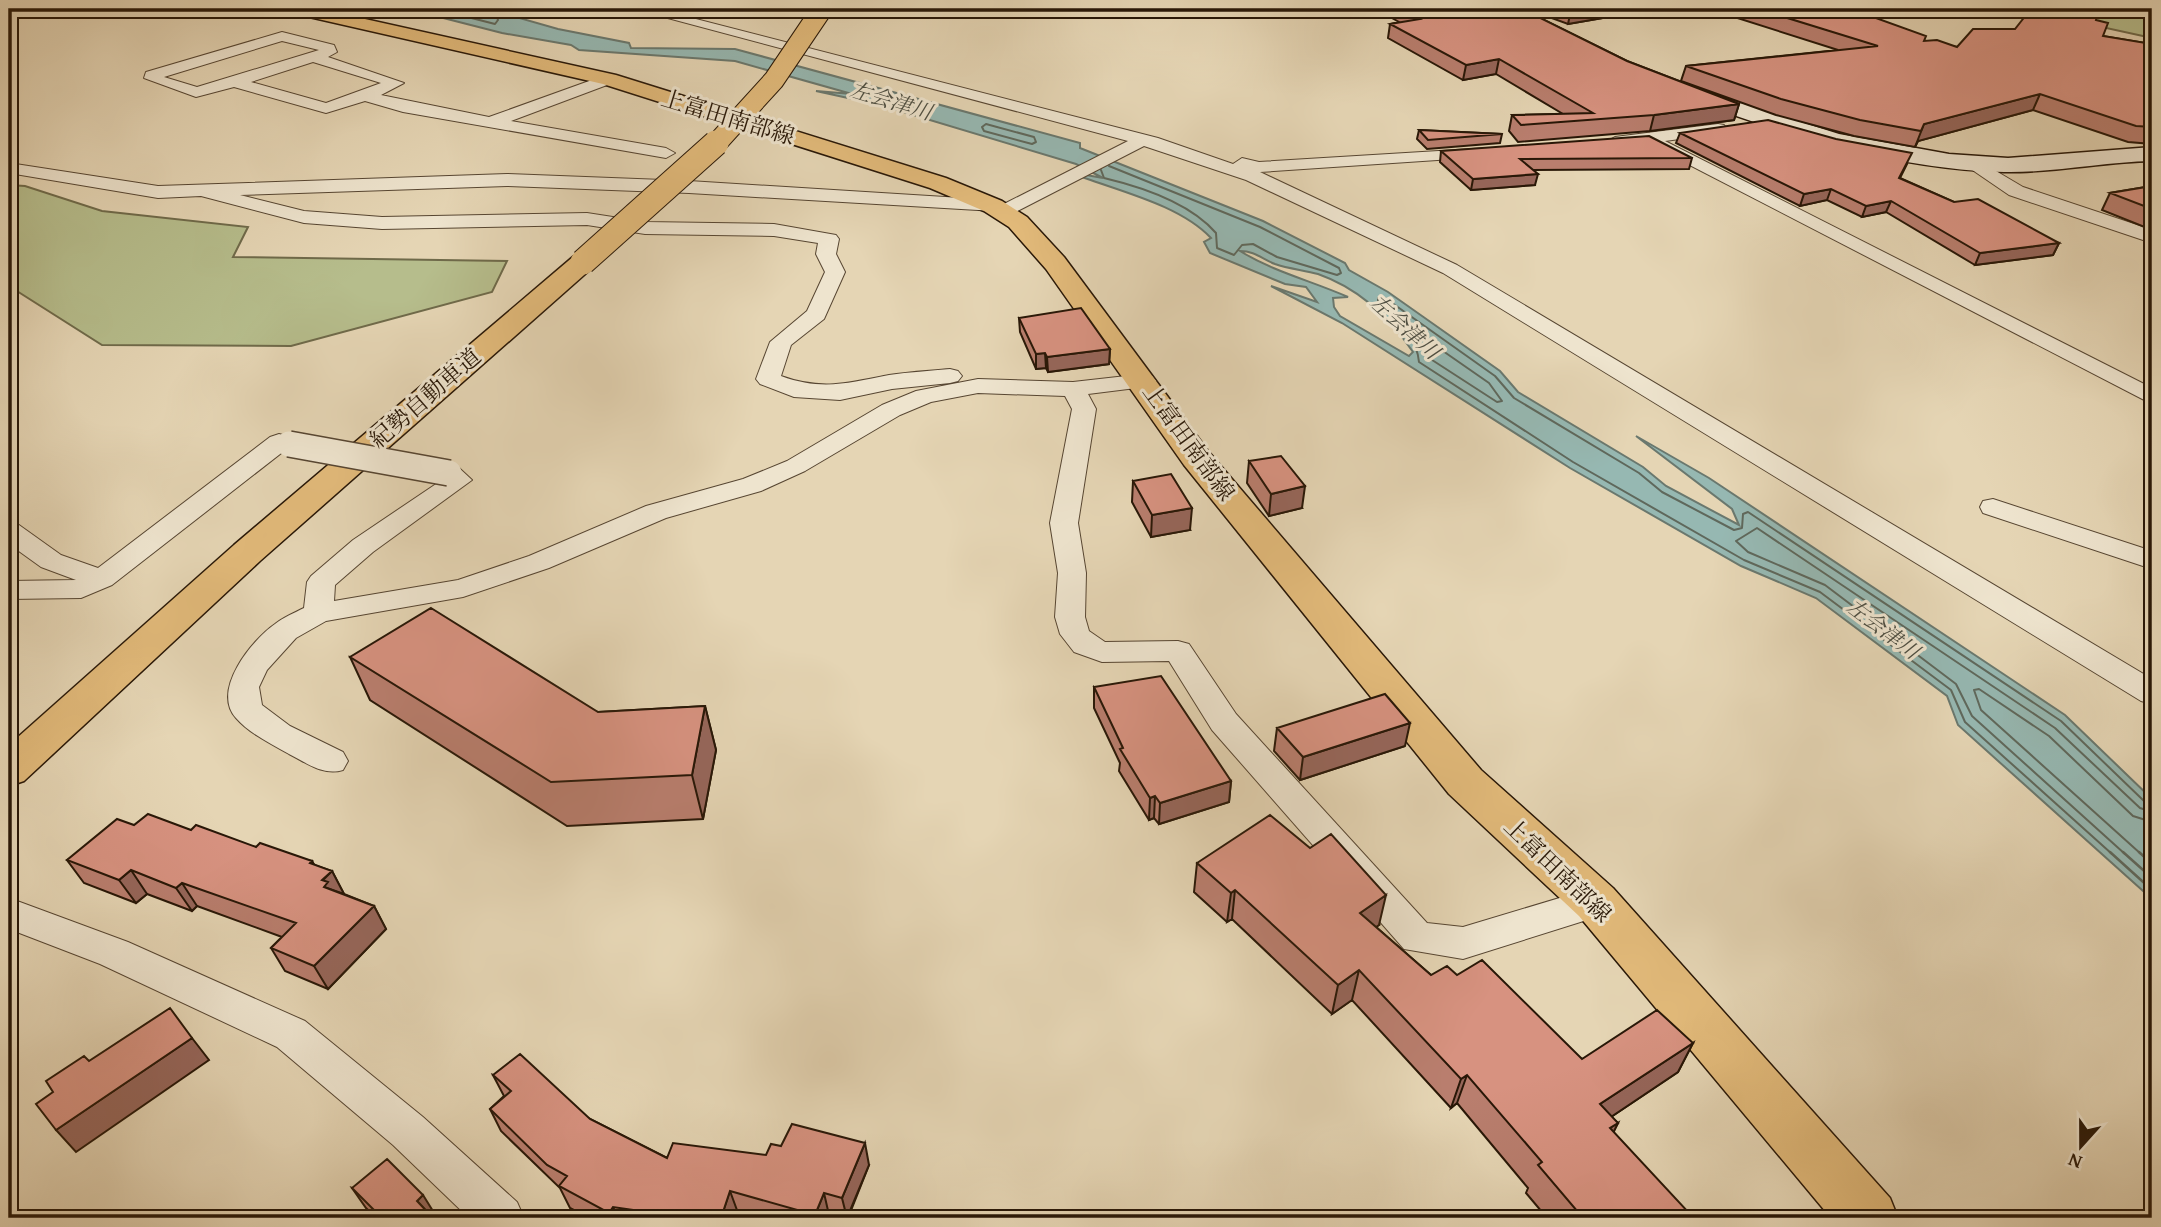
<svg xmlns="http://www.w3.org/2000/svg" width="2161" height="1227" font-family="'Gentium Book Plus','Noto Serif JP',serif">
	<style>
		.green { fill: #b6bd8c; stroke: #6f6a4a; stroke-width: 2 }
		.water { fill: #96b8b2; stroke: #6a786e; stroke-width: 2; fill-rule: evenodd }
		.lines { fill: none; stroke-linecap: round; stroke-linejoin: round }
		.shore-far1 { stroke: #5f685c; stroke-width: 2 }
		.shore { stroke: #5f685c; stroke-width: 2.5 }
		.minor-casing { stroke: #574632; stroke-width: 2 }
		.secondary-casing { stroke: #281707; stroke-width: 3 }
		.primary-casing { stroke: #281707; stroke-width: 3 }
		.motorway-casing { stroke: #281707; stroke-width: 3 }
		.minor { fill: #eee4ce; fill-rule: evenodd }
		.secondary { fill: #eee4ce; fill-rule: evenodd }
		.primary { fill: #e2ba7a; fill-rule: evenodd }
		.motorway { fill: #e2ba7a; fill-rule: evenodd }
		.minor-bridge-casing { stroke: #574632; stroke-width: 28; stroke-linecap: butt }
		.motorway-bridge-far1-casing { stroke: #281707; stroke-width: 22; stroke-linecap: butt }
		.motorway-bridge-casing { stroke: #281707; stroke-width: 27; stroke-linecap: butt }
		.minor-bridge { stroke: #eee4ce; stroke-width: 25 }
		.motorway-bridge-far1 { stroke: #e2ba7a; stroke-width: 20 }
		.motorway-bridge { stroke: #e2ba7a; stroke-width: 25 }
		.wall { fill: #b97e6e; stroke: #281707; stroke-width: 2 }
		.shaded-wall { fill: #96665a; stroke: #281707; stroke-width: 2 }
		.building { fill: #d79280; stroke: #281707; stroke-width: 2 }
		.labels { text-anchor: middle; stroke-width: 6; stroke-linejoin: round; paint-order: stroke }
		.far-water-label { font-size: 21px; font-style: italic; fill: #4e4f43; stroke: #eee4ce }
		.street-label { font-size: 23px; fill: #281707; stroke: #eee4ce }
	</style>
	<rect width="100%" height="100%" fill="#e5d5b4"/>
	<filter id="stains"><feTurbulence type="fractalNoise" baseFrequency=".00286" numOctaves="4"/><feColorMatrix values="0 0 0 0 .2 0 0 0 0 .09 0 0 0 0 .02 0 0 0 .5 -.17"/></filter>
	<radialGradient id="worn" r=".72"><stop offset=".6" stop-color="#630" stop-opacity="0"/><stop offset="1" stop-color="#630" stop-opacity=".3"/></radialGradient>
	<path class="green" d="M1883,9H2152V38L2019,9L1963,18Z
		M9,185L25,186L102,211L248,227L233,257L507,261L492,292L291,346L102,345L9,286Z"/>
	<path class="water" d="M408,9H488L558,29L629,43L631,48L735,49L1080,143V148L1263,221L1345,263L1349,270L1388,292L1500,371L1518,392L1643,467L1666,486L1739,525L1732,509L1636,436L1709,478L2065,715L2152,799V899L1958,725L1947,696L1816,598L1741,566L1570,468L1342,323L1271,286L1317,302L1306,287L1285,284L1210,253L1204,242L1211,238C1178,203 1113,190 1069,172L1103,178L1076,164L880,105L816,91L852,94L735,61L579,50L571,45L502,33ZM1240,251C1255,251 1262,259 1275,264C1289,269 1304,270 1318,274C1358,288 1390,318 1413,352L1409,356L1340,316L1334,307L1333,298L1348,297C1312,281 1274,272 1240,251Z"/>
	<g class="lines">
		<path class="shore-far1" d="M436,9L495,24L498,20L494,9
			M986,124L1034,137L1036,142L1032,144L984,131L982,127Z
			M1101,170L1104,178C1142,187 1190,203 1216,233L1217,248L1234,255L1242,245L1253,244L1277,257L1337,275L1341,273L1339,268L1260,227L1109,166
			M1430,342L1489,383L1502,401L1497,402L1429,358L1427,346Z
			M2112,854L1965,722L1951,690L1820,592L1744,560L1573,462L1419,362C1417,338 1397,317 1378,302V298H1385L1495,376L1514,398L1639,473L1662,492L1734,530L1742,528L1743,514L1748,512L2061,721L2144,801L2152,803
			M2125,854L1972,716L1956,684L1825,585L1748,552L1736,541L1757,528L2055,728L2140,808L2152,812
			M2141,854L1981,710L1974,690L1979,689L2049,736L2133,816L2152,822"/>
		<path class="shore" d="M2110,852L2152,890
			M2123,852L2152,878
			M2139,852L2152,864"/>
		<defs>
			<path id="minor" d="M634,9H657L1158,138L1233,164L1242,158L1259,162L1488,148L1491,152L1482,157L1260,172L1457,265L2152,679V704L2141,701L1443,273L1246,180L1144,146L1004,218L997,216L995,211L689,193L507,186L240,195L304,211L382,217L587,213L645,222L774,224L836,235L839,239L836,254L845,272L824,319L791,345L781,376C822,391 848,383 889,375C909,372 930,371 950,369L958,371L962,376L958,381L950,383L892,389L840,400L794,397L760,384L756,379L770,342L807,311L825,272L816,254L818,243L774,236L645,234L587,225L382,229L304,223L201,196L158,198L9,173V163L158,186L507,174L689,181L993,200L1002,205L1128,141Z
				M282,32L334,45L337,52L328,57L404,83L381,95L489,117L603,76H615V82L511,121L666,148L675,153L666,158L403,112L365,101L326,113L234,87L196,97L144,78L146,72ZM282,41L319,50L197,87L164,77ZM313,62L381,83L326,103L251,82Z
				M1718,124L1724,125L1727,129L1724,133L1665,141L2152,388V404L1647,143L1615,147L1606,142L1615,137Z
				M1974,158L2023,187L2152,230V243L2009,195L1968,167L1965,163L1968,159Z
				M1144,374L1152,376L1156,381L1152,386L1088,394L1096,409L1078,523L1086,573L1085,617L1089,631L1105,642L1178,641L1189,644L1236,714L1427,923L1463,927L1596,887L1609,891L1615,902L1609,913L1463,959L1404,949L1212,730L1169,661L1102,662L1074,652L1060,634L1055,617L1058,573L1050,523L1072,409L1065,396L978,393L931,402L900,415L805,471L761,491L666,518L549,568L463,597L326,621L296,638L267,670L259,687L262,705L290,726L343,752L348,761L343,770C323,776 307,763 289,754C271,744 249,733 236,718C211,690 252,640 275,624C284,617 294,613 304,608L307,582L311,576L353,540L442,480L436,473L440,467H458L472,480L373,552L335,585L334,601L458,580L529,556L646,506L743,479L787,461L882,405L916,391L978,379L1073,382Z
				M279,434L298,439L302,444L298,449L284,451L112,585L81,598L9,599V581L76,580L41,567L9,544V523L19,525L61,555L98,568L270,437Z
				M1993,499L2152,551V569L1983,513L1980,507L1983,501Z
				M9,898L128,942L305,1021L423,1117L517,1202L524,1218H469L393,1145L277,1047L100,964L9,929Z"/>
			<path id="secondary" d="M1687,86L1839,134L1949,154L2008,158L2152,147V161C2103,162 2053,173 2004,172C1892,169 1784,134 1680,96L1677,92L1680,88Z"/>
			<path id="primary" d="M287,9H320L616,75L946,178L1002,201L1027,217L1064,257L1208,451L1481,770L1613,888L1890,1198L1898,1218H1831L1579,916L1449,794L1184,465L1046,269L1009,227L984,211L930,188L603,84L296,14Z"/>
			<path id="motorway" d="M583,254L592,256L596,262L592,268L260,561L24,781L9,786V745L234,545L574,256Z"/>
		</defs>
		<use href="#minor" class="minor-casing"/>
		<use href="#secondary" class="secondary-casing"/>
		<use href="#primary" class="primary-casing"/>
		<use href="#motorway" class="motorway-casing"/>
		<use href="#minor" class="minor"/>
		<use href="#secondary" class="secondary"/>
		<use href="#primary" class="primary"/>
		<use href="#motorway" class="motorway"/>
		<defs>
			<path id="minor-bridge" d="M289,444L449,473"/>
			<path id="motorway-bridge-far1" d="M715,145L774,80L822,9"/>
			<path id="motorway-bridge" d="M583,262L716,143"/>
		</defs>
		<use href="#minor-bridge" class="minor-bridge-casing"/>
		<use href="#motorway-bridge-far1" class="motorway-bridge-far1-casing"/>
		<use href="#motorway-bridge" class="motorway-bridge-casing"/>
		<use href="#minor-bridge" class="minor-bridge"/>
		<use href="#motorway-bridge-far1" class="motorway-bridge-far1"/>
		<use href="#motorway-bridge" class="motorway-bridge"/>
	</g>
	<path class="wall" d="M1376,9H1525L1532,14L1627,61L1739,104L1734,120L1650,131L1518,142L1509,131L1512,115L1563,114L1496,74L1463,80L1388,38L1390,24L1399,22Z
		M1527,9H1655L1568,24Z
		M1709,9H1851L1924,41L1957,47L2015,29L2096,20L2103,36L2152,44V145V144L2128,142L2033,110L1918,141L1915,147L1854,136L1776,115L1681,81L1686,66L1838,50Z
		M1419,130L1502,134L1500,143L1427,149L1417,139Z
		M1680,133L1907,164L1900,178L1954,202L2059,243L2053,255L1975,265L1886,212L1862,217L1827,200L1800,206L1676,143Z
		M1441,151L1692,158L1689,169L1533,170L1535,185L1471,190L1440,162Z
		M2152,186V230L2102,210L2110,193Z
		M1019,318L1110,349L1109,364L1048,372L1046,368L1036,369L1020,332Z
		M1249,461L1302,508L1269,516L1247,483Z
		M1133,481L1190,530L1151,537L1132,502Z
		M350,657L598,712L705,706L716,750L703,819L567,826L370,700Z
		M1094,687L1231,781L1229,802L1159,824L1154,818L1149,820L1119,771L1120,763L1094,708Z
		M1277,728L1405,746L1300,780L1274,751Z
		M134,825L256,847L312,861L314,865L332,871L344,894L374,906L386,929L328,989L285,971L271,948L282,937L197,906L192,911L147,894L136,903L84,883L67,860Z
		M1197,863L1379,925L1376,927L1431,975H1457L1582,1059L1693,1043L1678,1072L1611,1117L1618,1123L1613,1132L1689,1218H1547L1526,1193L1528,1188L1457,1103L1451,1108L1352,1000L1332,1014L1232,919L1227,922L1194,892Z
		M493,1075L590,1119L667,1158L766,1155L869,1165L848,1218H842L829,1215L828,1218H756L738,1213L736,1218H589L570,1208L560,1188L501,1131L490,1109L504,1096Z
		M352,1188L436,1216L433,1218H376L366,1208Z"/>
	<path class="shaded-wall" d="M1578,9H1655L1568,24L1571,10Z
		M1499,59L1496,74L1463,80L1466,65Z
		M2040,94L2033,110L1918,141L1915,147L1924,124Z
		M1739,104L1734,120L1650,131L1654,115Z
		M1538,174L1535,185L1471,190L1473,179Z
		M1831,189L1827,200L1800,206L1804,194Z
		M1891,201L1886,212L1862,217L1866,206Z
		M2059,243L2053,255L1975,265L1980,253Z
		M1110,349L1109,364L1048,372L1047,357Z
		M1045,353L1046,368L1036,369V354Z
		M1305,486L1302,508L1269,516L1271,494Z
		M1192,508L1190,530L1151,537L1152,515Z
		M705,706L716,750L703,819L692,775Z
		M1410,723L1405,746L1300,780L1303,757Z
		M1231,781L1229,802L1159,824L1160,803Z
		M1155,796L1154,818L1149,820L1150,798Z
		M312,861L323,880L332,871L344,894L324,887L310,863Z
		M131,870L147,894L136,903L119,880Z
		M182,883L197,906L192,911L176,888Z
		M1235,890L1232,919L1227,922L1231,893Z
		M1386,895L1379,925L1354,943L1360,913Z
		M374,906L386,929L328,989L314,966Z
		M1359,970L1352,1000L1332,1014L1338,985Z
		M192,1038L209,1060L76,1152L56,1130Z
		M1693,1043L1678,1072L1587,1133L1600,1104Z
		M9,1073L13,1078L9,1080Z
		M1467,1075L1457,1103L1451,1108L1461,1079Z
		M1618,1123L1604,1152L1610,1128Z
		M865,1143L869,1165L847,1218L842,1198Z
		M730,1191L738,1213L736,1218H721Z
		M824,1193L829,1215L828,1218H816L815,1215Z
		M423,1195L436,1216L433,1218L417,1201Z
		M613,1207L618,1218H611L609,1213Z"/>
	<path class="building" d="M1402,9H1525L1532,14L1627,61L1739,104L1654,115L1521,125L1512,115L1593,113L1499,59L1466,65L1390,24L1420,19Z
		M1758,9H1851L1926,36L1924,41L1937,40L1957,47L1973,29H2015L2030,10L2097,17L2096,20L2108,23L2103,36L2152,44V127L2136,126L2040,94L1924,124L1921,131L1860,120L1781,99L1686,66L1878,46Z
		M1768,120L1836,139L1912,153L1899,178L1954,202L1978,199L2059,243L1980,253L1891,201L1866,206L1831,189L1804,194L1680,133Z
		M1419,130L1502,134L1428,140Z
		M1649,136L1692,158L1520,159L1538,174L1473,179L1441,151Z
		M2152,186V209L2110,193Z
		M1081,308L1110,349L1047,357L1045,353L1036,354L1019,318Z
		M1281,456L1305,486L1271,494L1249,461Z
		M1171,474L1192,508L1152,515L1133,481Z
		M431,608L598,712L705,706L692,775L551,782L350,657Z
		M1161,676L1231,781L1160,803L1155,796L1150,798L1120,749L1123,748L1094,687Z
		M1385,694L1410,723L1303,757L1277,728Z
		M148,814L191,830L196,825L256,847L260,843L312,861L310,863L332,871L322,880L328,882L324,887L374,906L314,966L271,948L296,923L182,883L176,888L131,870L119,880L67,860L117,819L134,825Z
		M1270,815L1310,848L1331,834L1386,895L1360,913L1431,975L1447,966L1457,975L1482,960L1582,1059L1657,1010L1693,1043L1600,1104L1618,1123L1610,1128L1691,1215L1687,1218H1583L1538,1165L1542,1162L1467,1075L1461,1079L1359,970L1338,985L1235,890L1231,893L1197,863Z
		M170,1008L192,1038L56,1130L36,1104L53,1092L46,1081L84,1056L89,1061Z
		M520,1054L590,1119L667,1158L673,1143L766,1155L771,1144L781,1146L792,1124L865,1143L842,1198L824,1193L815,1215L730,1191L721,1218H689L613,1207L609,1213L559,1186L567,1176L547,1165L490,1109L511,1091L493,1075Z
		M387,1159L423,1195L417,1201L433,1218H382L352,1188Z"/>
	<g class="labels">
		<g class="far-water-label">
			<text transform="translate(891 101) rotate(17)" y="7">左会津川</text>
			<text transform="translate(1405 327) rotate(42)" y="7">左会津川</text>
			<text transform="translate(1883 629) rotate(37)" y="7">左会津川</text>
		</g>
		<g class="street-label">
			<text transform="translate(728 117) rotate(17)" y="8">上富田南部線</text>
			<text transform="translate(425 398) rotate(-41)" y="8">紀勢自動車道</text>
			<text transform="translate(1189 442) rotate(54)" y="8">上富田南部線</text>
			<text transform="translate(1558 870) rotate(44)" y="8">上富田南部線</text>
		</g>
	</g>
	<rect width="2161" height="1227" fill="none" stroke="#e5d5b4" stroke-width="35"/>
	<rect x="10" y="10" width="2140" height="1206" fill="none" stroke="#281707" stroke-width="3.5"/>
	<rect x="18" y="18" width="2126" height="1192" fill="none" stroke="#281707" stroke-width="2"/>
	<g transform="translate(2081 1146) rotate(201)" stroke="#eee4ce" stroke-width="5" paint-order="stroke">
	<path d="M0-5L12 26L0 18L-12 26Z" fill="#281707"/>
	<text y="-10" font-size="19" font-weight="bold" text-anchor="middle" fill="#281707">N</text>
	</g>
	<rect width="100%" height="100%" filter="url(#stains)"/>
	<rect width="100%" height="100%" fill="url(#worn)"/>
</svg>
